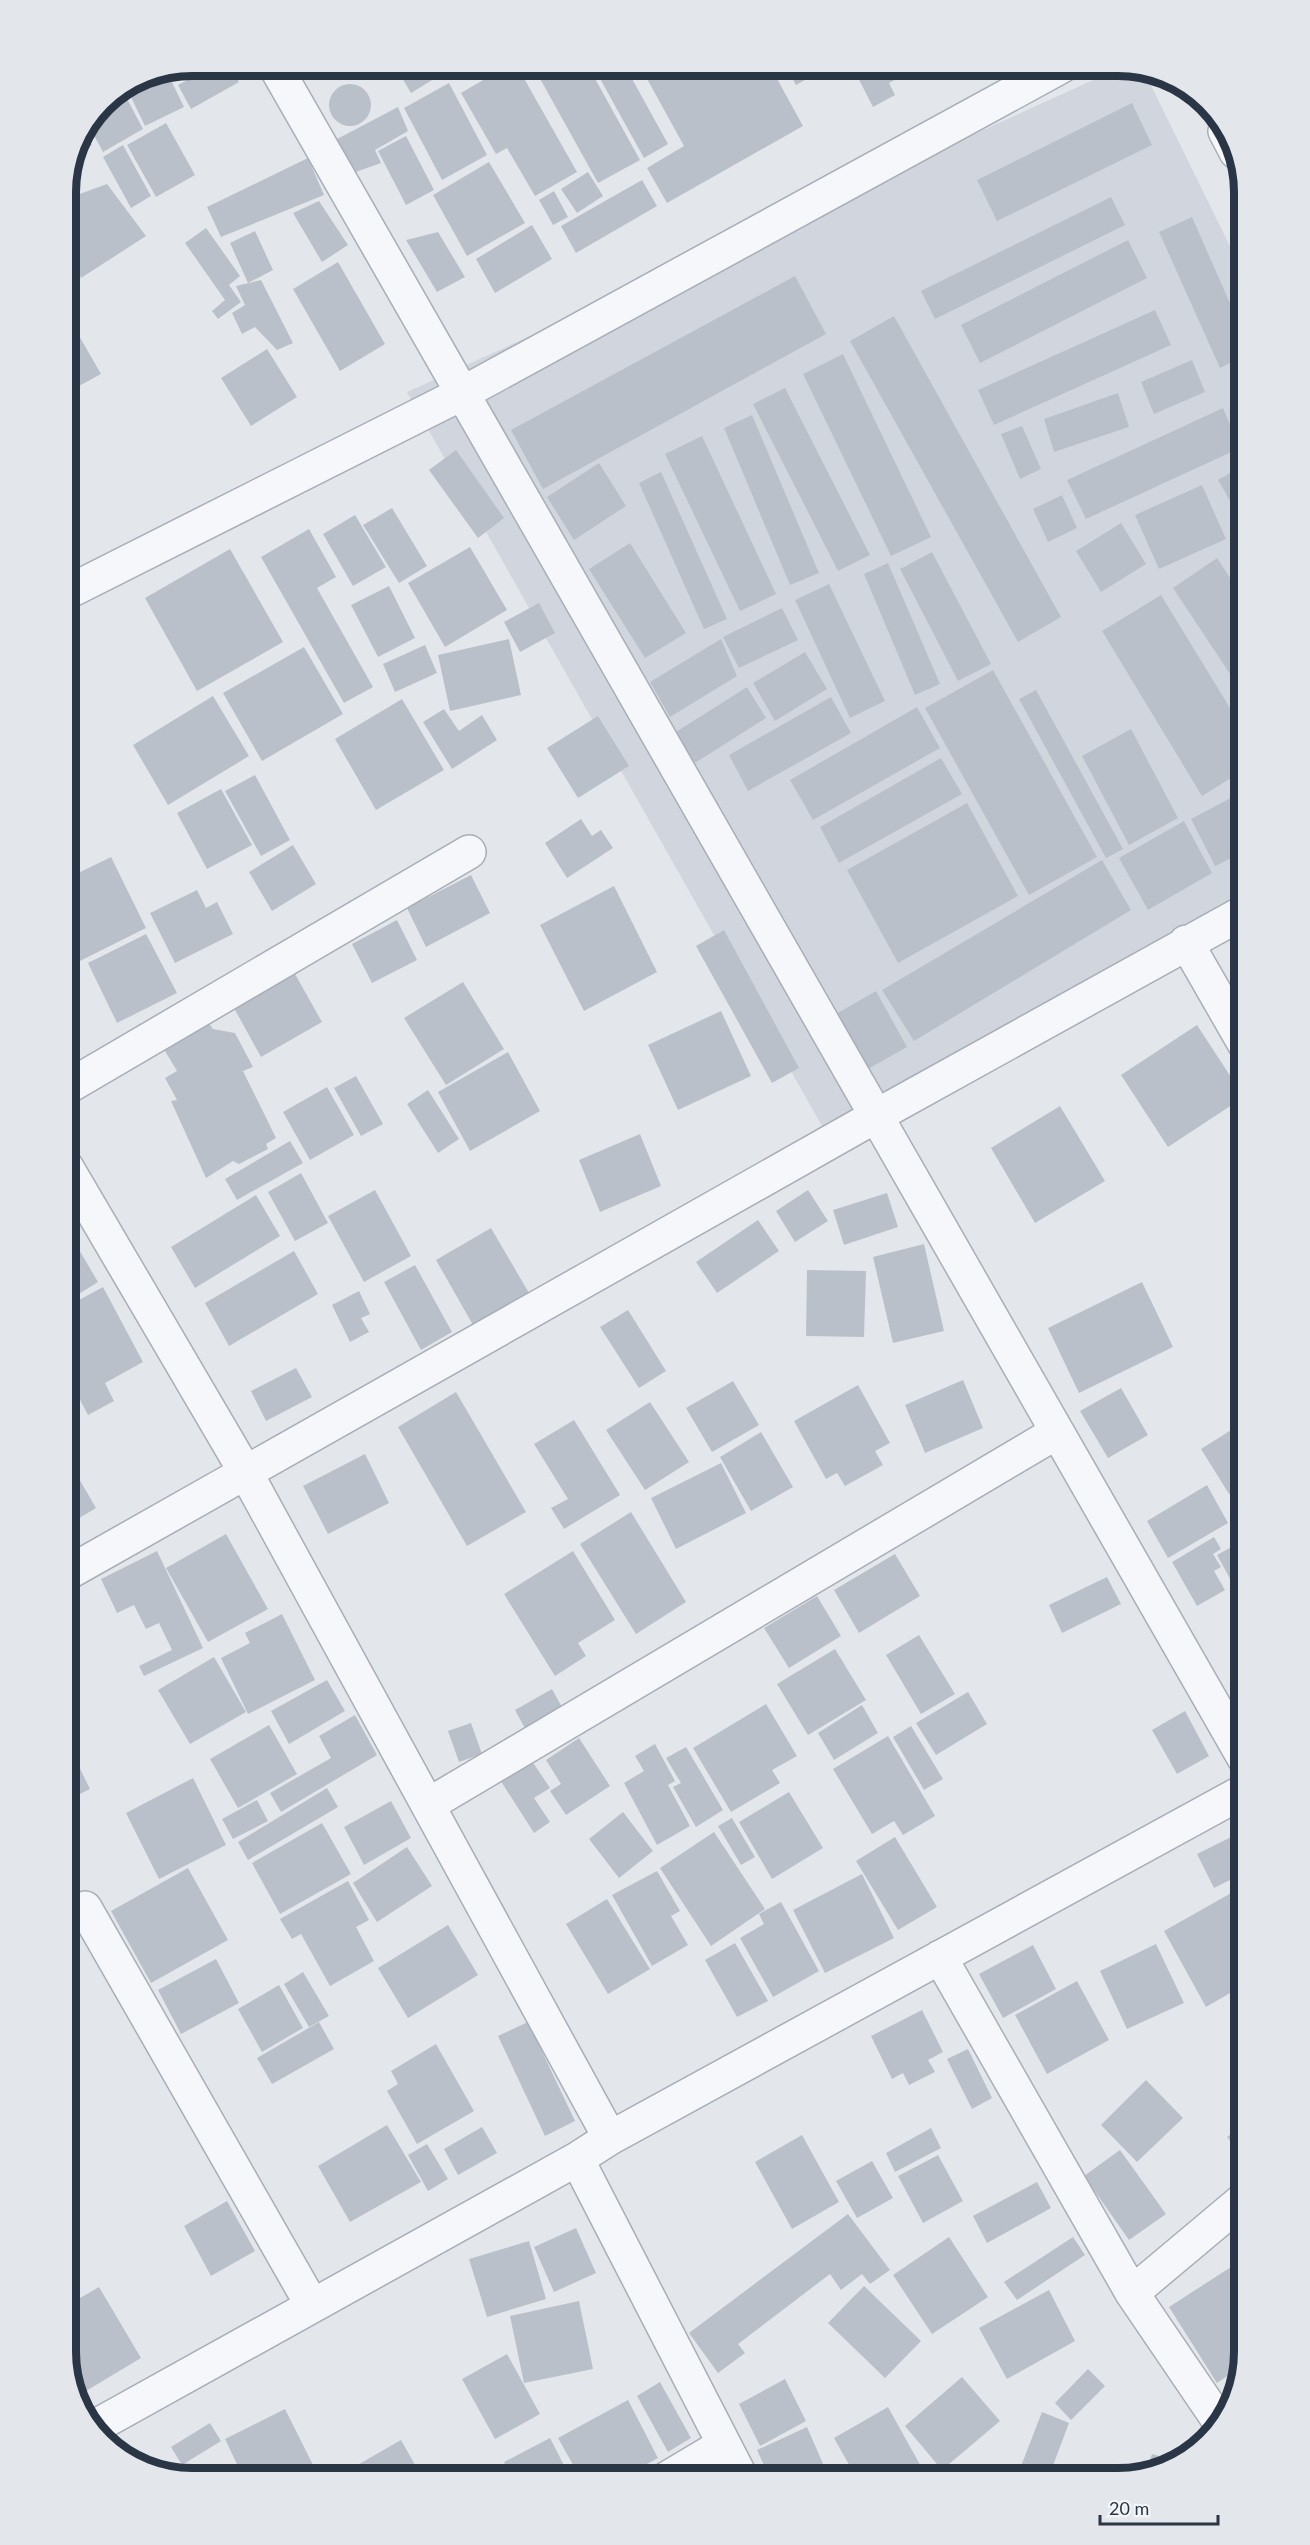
<svg xmlns="http://www.w3.org/2000/svg" width="1310" height="2545" font-family="Lato,sans-serif">
	<style>
		.built { fill: #d1d6de }
		.building { fill: #bac0ca }
		.lines { fill: none; stroke-linecap: round; stroke-linejoin: round }
		.minor-casing { stroke: #a8aeb7; stroke-width: 36 }
		.minor { stroke: #f6f7fa; stroke-width: 33 }
		.rim { fill: none; stroke: #2a3545; stroke-width: 8 }
	</style>
	<rect width="100%" height="100%" fill="#e3e7ec"/>
	<path class="built" d="M1124,66L1145,73L1244,275V924L823,1128L407,392Z"/>
	<path class="building" d="M190,66H230L239,82L191,109L178,85L195,76Z
		M395,66H455L411,93Z
		M507,66H517L577,172L535,196L507,148L496,154L461,93Z
		M533,66H588L640,160L598,183Z
		M593,66H625L668,144L644,158Z
		M640,66H770L803,126L667,203L647,168L684,146Z
		M786,66H830L796,85Z
		M852,66H910L912,71L889,83L895,95L873,107Z
		M168,74L184,107L145,126L129,93Z
		M449,83L487,155L442,180L404,108Z
		M329 105a21 21 0 1 1 42 0a21 21 0 1 1-42 0Z
		M125,95L143,129L103,152L88,124L98,110Z
		M1132,103L1152,145L997,221L977,180Z
		M398,107L408,131L375,150L381,163L353,173L337,139Z
		M166,123L195,175L156,197L127,145Z
		M83,131L92,145L74,156L79,137Z
		M406,136L434,190L406,205L378,151Z
		M123,145L151,196L131,208L103,157Z
		M308,158L324,195L221,237L207,207Z
		M489,162L525,223L467,256L433,195Z
		M588,172L603,196L577,213L561,189Z
		M642,180L657,206L576,253L561,226Z
		M107,184L146,236L81,278L66,248V199Z
		M554,191L568,217L553,225L539,200Z
		M1111,197L1125,225L935,319L921,291Z
		M319,201L348,245L322,262L293,213Z
		M1192,217L1244,335V356L1220,368L1159,232Z
		M532,225L552,259L495,293L476,259Z
		M206,228L240,276L229,285L241,302L218,319L212,311L225,300L185,243Z
		M255,231L273,270L248,283L230,243Z
		M438,232L465,277L437,292L406,240Z
		M1128,240L1147,278L980,363L961,325Z
		M338,262L385,344L340,371L293,289Z
		M795,276L826,334L543,489L511,430Z
		M261,280L293,343L277,350L255,327L242,334L232,313L245,305L236,286Z
		M1155,310L1171,345L994,425L978,390Z
		M66,313L101,374L66,393Z
		M894,316L1061,617L1018,642L850,341Z
		M267,349L297,397L251,426L221,378Z
		M843,354L931,537L891,556L803,374Z
		M1192,360L1205,392L1154,414L1141,382Z
		M785,388L870,555L838,571L753,404Z
		M1118,393L1129,427L1054,452L1044,419Z
		M1223,408L1240,448L1086,519L1067,480Z
		M752,415L819,573L790,585L724,428Z
		M1022,426L1041,469L1020,479L1001,434Z
		M702,436L776,594L740,611L665,454Z
		M456,450L504,518L478,538L429,470Z
		M599,463L626,506L574,540L547,497Z
		M1244,465V509L1237,513L1218,480Z
		M661,472L727,619L704,629L639,483Z
		M1202,485L1226,539L1159,569L1135,515Z
		M1062,495L1077,528L1048,542L1033,509Z
		M392,508L427,566L399,583L363,525Z
		M355,515L386,567L353,586L323,534Z
		M1121,523L1146,564L1101,592L1076,551Z
		M309,529L336,577L317,588L373,687L344,703L261,557Z
		M630,543L686,633L645,658L589,569Z
		M470,547L507,610L445,647L408,583Z
		M230,549L283,642L197,691L145,598Z
		M932,552L991,664L958,681L900,569Z
		M1217,558L1244,599V695L1173,588Z
		M1244,561V583L1234,567Z
		M888,563L940,684L915,695L864,574Z
		M829,584L885,701L850,718L795,600Z
		M389,586L415,638L378,657L351,605Z
		M1161,595L1244,731V770L1202,796L1102,631Z
		M539,603L555,633L520,652L504,622Z
		M782,608L798,640L739,668L723,637Z
		M509,639L521,695L450,711L438,655Z
		M721,639L737,676L670,717L650,682Z
		M425,645L437,673L395,692L383,664Z
		M304,647L343,714L262,761L223,693Z
		M805,652L827,689L775,721L753,683Z
		M993,670L1097,857L1029,895L925,708Z
		M747,687L766,718L695,763L676,732Z
		M1036,690L1123,849L1106,858L1019,699Z
		M213,696L249,756L168,805L133,745Z
		M831,697L851,733L748,791L729,755Z
		M402,699L444,770L376,810L335,739Z
		M917,707L940,748L813,820L790,780Z
		M444,709L459,731L482,715L497,740L452,769L423,722Z
		M598,716L629,766L578,798L547,748Z
		M1131,729L1178,818L1129,845L1082,756Z
		M941,758L962,794L839,863L820,827Z
		M255,775L290,840L261,856L225,791Z
		M221,789L252,845L207,869L177,813Z
		M1244,791V852L1215,866L1191,819Z
		M967,803L1018,896L898,963L847,870Z
		M581,819L592,836L601,830L613,848L567,878L545,843Z
		M1184,821L1212,873L1148,910L1119,858Z
		M293,845L316,884L272,911L249,872Z
		M111,857L146,928L66,968V879Z
		M1102,860L1131,910L914,1041L882,990Z
		M471,875L490,913L426,947L407,908Z
		M614,886L657,972L584,1011L540,925Z
		M197,890L206,908L217,902L233,934L175,963L150,913Z
		M397,920L417,960L372,983L352,944Z
		M724,930L799,1068L772,1083L696,946Z
		M146,934L177,993L117,1023L88,963Z
		M295,974L322,1022L261,1057L234,1008Z
		M463,982L504,1049L446,1085L404,1018Z
		M876,991L907,1047L866,1070L836,1014Z
		M721,1011L751,1076L678,1110L648,1045Z
		M208,1022L213,1029L235,1033L253,1067L243,1071L276,1138L266,1144L268,1149L239,1164L233,1161L206,1178L171,1101L177,1100L165,1078L177,1071L162,1046Z
		M1197,1025L1244,1097L1168,1147L1121,1075Z
		M508,1052L540,1111L470,1151L438,1092Z
		M356,1076L383,1124L361,1136L334,1088Z
		M327,1087L354,1135L310,1160L283,1112Z
		M428,1090L459,1139L438,1153L407,1104Z
		M1060,1106L1105,1181L1035,1223L991,1148Z
		M640,1134L661,1186L600,1212L579,1160Z
		M290,1141L303,1163L237,1200L225,1179Z
		M301,1173L328,1223L295,1241L268,1192Z
		M375,1190L411,1256L364,1282L328,1216Z
		M808,1190L828,1221L795,1242L776,1211Z
		M887,1193L898,1227L844,1245L833,1210Z
		M256,1195L280,1236L195,1288L171,1247Z
		M758,1220L779,1251L717,1293L696,1262Z
		M491,1228L529,1293L473,1325L436,1260Z
		M71,1236L98,1282L66,1302V1239Z
		M924,1244L944,1331L893,1343L873,1257Z
		M294,1251L318,1294L229,1346L205,1303Z
		M415,1265L452,1332L421,1350L384,1282Z
		M807,1270L866,1271L864,1337L806,1336Z
		M1142,1282L1173,1347L1079,1393L1048,1328Z
		M103,1287L143,1362L105,1383L114,1401L88,1415L66,1373V1307Z
		M359,1291L370,1314L361,1318L369,1332L350,1342L332,1305Z
		M628,1310L666,1371L639,1388L600,1327Z
		M296,1368L312,1397L266,1421L251,1391Z
		M963,1380L983,1428L925,1453L905,1405Z
		M733,1381L759,1425L712,1452L686,1408Z
		M858,1385L890,1443L875,1451L883,1465L845,1486L837,1473L826,1479L794,1421Z
		M1121,1388L1148,1435L1108,1458L1080,1411Z
		M456,1392L526,1512L467,1546L398,1427Z
		M650,1402L689,1462L645,1490L606,1430Z
		M574,1420L620,1495L564,1529L551,1508L568,1499L534,1444Z
		M1244,1422V1484L1229,1494L1201,1449Z
		M761,1432L793,1487L751,1511L720,1457Z
		M365,1454L389,1503L328,1534L303,1486Z
		M721,1463L746,1513L676,1549L651,1498Z
		M71,1465L96,1508L66,1526V1468Z
		M1207,1485L1228,1523L1168,1558L1147,1521Z
		M631,1512L686,1602L636,1634L580,1544Z
		M226,1534L268,1609L208,1642L166,1568Z
		M1214,1537L1221,1549L1213,1554L1221,1567L1214,1571L1225,1590L1197,1606L1172,1562Z
		M1244,1540V1604L1217,1555Z
		M157,1551L203,1648L144,1676L139,1666L172,1650L159,1623L146,1629L134,1605L117,1613L101,1579Z
		M573,1551L615,1620L578,1643L586,1656L555,1676L504,1594Z
		M895,1554L920,1596L859,1633L834,1590Z
		M1107,1577L1121,1604L1062,1633L1049,1605Z
		M817,1596L841,1636L789,1668L764,1628Z
		M282,1614L315,1680L248,1714L221,1658L250,1643L245,1633Z
		M919,1635L955,1694L921,1714L886,1655Z
		M835,1649L866,1700L808,1735L777,1684Z
		M214,1657L246,1712L190,1744L158,1690Z
		M327,1680L345,1711L289,1744L271,1711Z
		M552,1689L564,1711L527,1732L515,1710Z
		M968,1692L987,1724L936,1755L916,1723Z
		M766,1704L797,1756L772,1770L780,1783L731,1812L693,1748Z
		M862,1705L878,1733L834,1760L818,1733Z
		M1185,1711L1209,1756L1177,1774L1152,1730Z
		M355,1715L377,1755L281,1812L270,1793L331,1758L319,1736Z
		M471,1723L482,1754L459,1762L448,1731Z
		M269,1725L297,1774L238,1808L210,1759Z
		M911,1726L943,1779L924,1790L893,1737Z
		M888,1736L935,1816L903,1835L894,1821L872,1834L833,1769Z
		M579,1738L610,1786L566,1815L550,1791L561,1784L546,1760Z
		M66,1740L90,1789L66,1801Z
		M655,1744L675,1781L668,1785L690,1826L657,1845L624,1783L644,1771L635,1756Z
		M686,1747L723,1810L696,1827L673,1787L681,1783L666,1758Z
		M528,1755L550,1788L534,1798L550,1822L534,1833L497,1775Z
		M193,1778L226,1845L159,1879L126,1813Z
		M327,1788L338,1807L248,1860L238,1842Z
		M789,1792L823,1848L772,1879L739,1822Z
		M257,1800L268,1821L233,1839L222,1819Z
		M391,1801L411,1838L364,1865L344,1827Z
		M623,1812L653,1851L619,1878L589,1839Z
		M732,1818L755,1857L741,1865L718,1826Z
		M322,1823L351,1874L280,1914L252,1863Z
		M714,1832L765,1909L711,1946L660,1868Z
		M1235,1835L1244,1853V1873L1214,1888L1197,1854Z
		M895,1837L937,1907L898,1930L856,1861Z
		M407,1847L432,1886L377,1922L353,1883Z
		M188,1868L228,1940L151,1983L111,1911Z
		M657,1871L680,1911L671,1916L688,1945L652,1966L612,1895Z
		M862,1874L894,1938L825,1973L793,1910Z
		M348,1881L369,1920L356,1927L374,1961L330,1986L301,1934L292,1939L280,1919Z
		M1240,1888L1244,1895V1985L1206,2007L1164,1931Z
		M607,1899L650,1969L608,1994L566,1924Z
		M781,1902L819,1971L773,1997L740,1938L764,1924L759,1914Z
		M448,1925L478,1975L408,2018L378,1968Z
		M735,1943L768,2001L737,2017L705,1960Z
		M1156,1944L1184,2003L1127,2029L1100,1971Z
		M1033,1945L1056,1989L1003,2018L979,1974Z
		M216,1959L239,2003L181,2034L158,1990Z
		M303,1972L329,2016L309,2027L284,1984Z
		M1077,1981L1109,2040L1047,2074L1015,2015Z
		M279,1985L303,2028L262,2052L238,2009Z
		M66,2005L76,2022L66,2028Z
		M922,2010L943,2052L928,2060L935,2072L909,2085L903,2073L892,2079L871,2036Z
		M319,2022L334,2049L272,2084L257,2058Z
		M528,2022L575,2121L545,2136L498,2036Z
		M436,2044L474,2111L417,2144L387,2091L398,2084L391,2071Z
		M968,2049L992,2098L972,2109L947,2059Z
		M1146,2080L1183,2118L1137,2162L1101,2125Z
		M1244,2124V2158L1227,2137Z
		M387,2125L421,2182L350,2222L318,2166Z
		M482,2127L497,2153L458,2175L444,2149Z
		M931,2128L941,2148L895,2172L886,2153Z
		M802,2135L839,2202L792,2229L755,2162Z
		M427,2144L448,2179L428,2191L408,2155Z
		M1120,2150L1166,2214L1129,2240L1084,2176Z
		M938,2155L963,2201L923,2223L898,2176Z
		M872,2161L893,2198L857,2218L836,2181Z
		M1037,2182L1051,2208L987,2243L973,2216Z
		M227,2201L255,2251L211,2276L184,2226Z
		M848,2214L890,2270L870,2284L862,2274L841,2290L830,2274L738,2344L745,2353L718,2373L689,2333Z
		M576,2228L596,2273L554,2292L534,2247Z
		M949,2237L988,2297L932,2334L893,2275Z
		M1073,2237L1085,2255L1017,2300L1004,2282Z
		M529,2241L546,2299L487,2317L469,2259Z
		M1231,2267L1244,2289V2353L1239,2368L1217,2383L1169,2307Z
		M864,2286L921,2341L885,2378L828,2323Z
		M99,2287L141,2358L86,2391L67,2359L66,2306Z
		M1049,2290L1075,2341L1007,2379L979,2328Z
		M579,2301L593,2369L524,2383L510,2316Z
		M507,2354L540,2414L495,2439L462,2379Z
		M1088,2369L1105,2386L1071,2420L1055,2403Z
		M962,2377L1000,2421L942,2470L905,2426Z
		M785,2379L806,2421L760,2446L739,2404Z
		M660,2382L691,2438L668,2452L637,2396Z
		M628,2400L658,2458L620,2479H581L558,2438Z
		M888,2407L928,2479H857L834,2438Z
		M285,2409L320,2479H244L225,2439Z
		M1042,2412L1069,2423L1048,2479H1016Z
		M210,2423L221,2441L182,2465L171,2447Z
		M807,2427L824,2466L795,2479H770L757,2450Z
		M550,2438L571,2479H512L504,2462Z
		M401,2440L423,2479H333Z
		M1152,2454L1176,2461L1166,2470L1146,2473Z
		M1057,2464L1111,2478V2479H1053Z"/>
	<g class="lines">
		<defs>
			<path id="minor" d="M275,66L1244,1758
				M1225,131L1236,152
				M66,593L463,393L1062,66
				M1186,942L1244,1043
				M66,1088L469,852
				M66,1166L246,1473L610,2138
				M66,1574L876,1116L1244,912
				M428,1805L1057,1432
				M85,1908L312,2305
				M940,1957L1132,2293L1244,2199
				M577,2159L742,2479
				M1132,2293L1221,2424
				M96,2426L577,2159L610,2138L1244,1791
				M666,2479L723,2445"/>
		</defs>
		<use href="#minor" class="minor-casing"/>
		<use href="#minor" class="minor"/>
	</g>
	<path d="M0 0H1310V2545H0ZM192 76H1118A116 116 0 0 1 1234 192V2352A116 116 0 0 1 1118 2468H192A116 116 0 0 1 76 2352V192A116 116 0 0 1 192 76Z" fill="#e3e7eb" fill-rule="evenodd"/>
	<path class="rim" d="M192 76H1118A116 116 0 0 1 1234 192V2352A116 116 0 0 1 1118 2468H192A116 116 0 0 1 76 2352V192A116 116 0 0 1 192 76Z"/>
	<path d="M1100 2515v9h118v-9" fill="none" stroke="#2a3545" stroke-width="3"/>
	<text x="1109" y="2515" font-size="18" fill="#2a3545" stroke="#f3f6f9" stroke-width="4.5" paint-order="stroke">20 m</text>
</svg>
